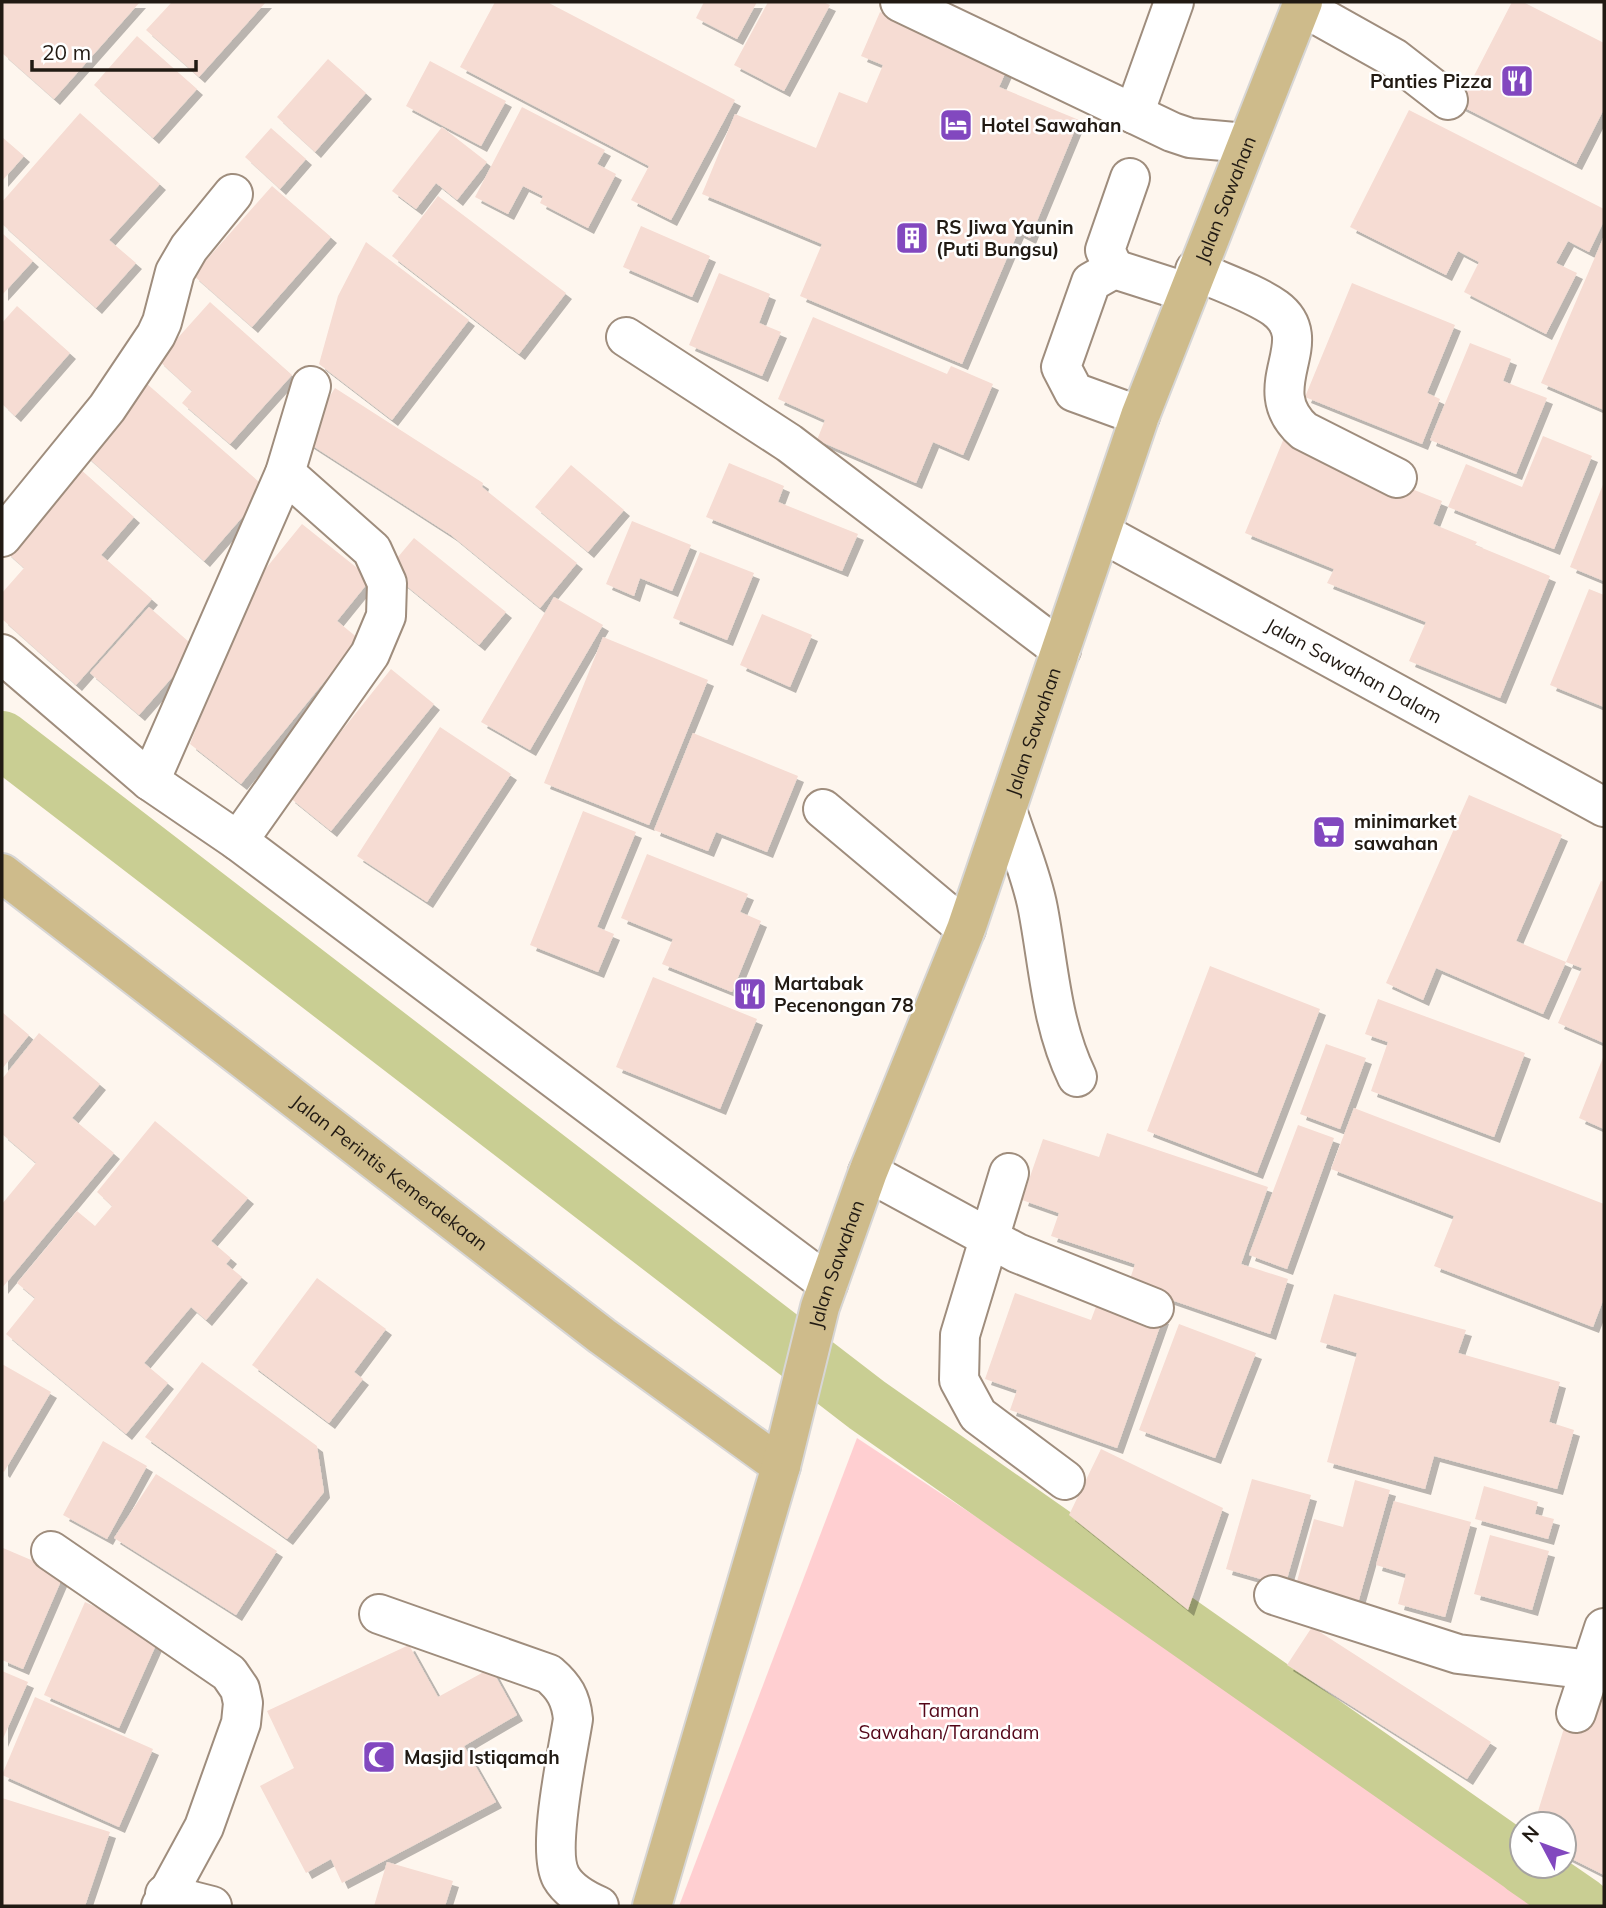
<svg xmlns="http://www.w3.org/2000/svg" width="1606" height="1908" font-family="Mulish,sans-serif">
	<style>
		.green { fill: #ffcfd1 }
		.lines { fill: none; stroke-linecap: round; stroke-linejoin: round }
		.canal { stroke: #c9ce93; stroke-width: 58 }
		.building { fill: #f6dcd3; filter: url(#shadow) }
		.minor-casing { stroke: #9f8d7d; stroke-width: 42 }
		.major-casing { stroke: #d7d6d5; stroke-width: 42 }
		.minor { stroke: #fff; stroke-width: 38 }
		.major { stroke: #cebb8b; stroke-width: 38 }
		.labels { text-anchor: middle; stroke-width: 5; stroke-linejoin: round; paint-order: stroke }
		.poi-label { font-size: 19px; font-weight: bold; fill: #211a13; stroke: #fff; text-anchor: start }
		.street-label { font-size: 19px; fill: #211a13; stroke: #fff }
		.park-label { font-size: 19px; fill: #540618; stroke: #fff }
	</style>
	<defs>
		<filter id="shadow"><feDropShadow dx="6" dy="6" stdDeviation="0" flood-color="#0004"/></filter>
	</defs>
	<rect width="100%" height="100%" fill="#fef6ee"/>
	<path class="green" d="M857,1438L1565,1906H679Z"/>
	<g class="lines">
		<path class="canal" d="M2,740L867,1405L1522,1864
			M1524,1866L1582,1906"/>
	</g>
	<path class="building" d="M2,2H140L54,99L2,53Z
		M172,2H266L199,77L146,30Z
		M495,2H547L735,100L671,220L631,200L649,166L460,67Z
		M704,2H757L737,39L696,18Z
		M768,2H823L830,5L784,91L734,65Z
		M1512,2H1523L1604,43V109L1576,164L1459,105Z
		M880,12L1008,67L999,87L1079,120L1030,238L1018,232L962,364L800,296L822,244L702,194L735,114L816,148L839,92L867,103L883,65L861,56Z
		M137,36L197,89L153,138L94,85Z
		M328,59L366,93L315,152L277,117Z
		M430,61L506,101L481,146L406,106Z
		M522,107L605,150L597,164L616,174L588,228L540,203L543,196L523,186L508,214L475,197Z
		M1409,110L1604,209V221L1589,252L1568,241L1556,263L1577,273L1546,334L1464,292L1479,262L1458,251L1446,275L1350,227Z
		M80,113L160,184L109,240L136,263L96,308L2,224V202Z
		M442,127L487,162L457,200L436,183L416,209L392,191Z
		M271,128L306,159L280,189L245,157Z
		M2,137L24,156L2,181Z
		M272,186L331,237L252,327L193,275Z
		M438,196L566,293L519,354L392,256Z
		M641,226L710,256L692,297L623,267Z
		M2,233L33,261L2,295Z
		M1604,236V410L1541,383Z
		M366,242L469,320L392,420L319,364L338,296Z
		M719,273L770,294L759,323L781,332L762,376L689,345Z
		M1352,283L1455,325L1427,393L1440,399L1422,444L1305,397Z
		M210,302L292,375L230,444L182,403L192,391L158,360Z
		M17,306L70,353L15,416L2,404V323Z
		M813,317L947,374L951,366L993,384L963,455L933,442L916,483L817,440L825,420L778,399Z
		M1470,343L1511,359L1503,381L1547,398L1516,474L1430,440Z
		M146,383L267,489L204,561L84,454Z
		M335,388L483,483L482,487L577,563L540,608L451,535L302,439Z
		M1543,436L1592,456L1554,549L1448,507L1466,464L1522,487Z
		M1284,438L1442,501L1433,524L1477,542L1475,545L1550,576L1500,698L1409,661L1426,622L1327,583L1334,569L1245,533Z
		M729,463L784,486L778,502L858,534L842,571L706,517Z
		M571,465L624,510L588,552L535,507Z
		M79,468L134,517L101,555L152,599L76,685L2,619V593L24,568L5,551Z
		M1604,482V581L1570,567Z
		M632,521L691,545L672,591L640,578L634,596L606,584Z
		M302,524L371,579L337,621L359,639L241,784L190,744L254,583Z
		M414,538L506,612L479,645L387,570Z
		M700,552L754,573L727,640L673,618Z
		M1589,589L1604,595V707L1550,685Z
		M554,597L603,625L530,750L481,722Z
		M149,607L197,649L139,715L90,673Z
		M762,614L812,635L790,687L740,665Z
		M603,637L708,680L649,825L544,783Z
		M391,669L434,704L331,831L289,797Z
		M440,727L511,774L427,902L357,856Z
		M693,733L798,776L767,852L716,832L708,851L654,830Z
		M1469,795L1562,835L1516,941L1566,962L1543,1014L1436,968L1423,1000L1386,983Z
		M583,811L636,832L597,927L614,934L598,972L530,945Z
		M647,854L748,894L740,912L761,921L732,992L662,964L673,939L621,918Z
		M1601,881L1604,882V1043L1558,1023L1582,968L1566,962Z
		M1210,966L1320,1009L1257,1173L1147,1131Z
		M653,977L757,1019L720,1109L616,1067Z
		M1378,999L1525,1053L1494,1137L1371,1091L1388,1042L1365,1034Z
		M2,1012L29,1035L2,1069Z
		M39,1033L100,1084L72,1118L114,1153L2,1288V1204L36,1163L2,1134V1079Z
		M1326,1044L1366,1058L1340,1129L1300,1114Z
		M1604,1055V1129L1579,1118Z
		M1354,1108L1604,1204V1298L1593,1327L1434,1266L1454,1216L1331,1169Z
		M155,1121L248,1198L211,1241L231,1258L226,1264L242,1277L206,1320L191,1307L144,1363L168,1383L126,1434L6,1334L35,1298L17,1283L77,1211L95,1226L112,1206L97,1192Z
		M1298,1125L1334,1138L1287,1269L1249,1255Z
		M1107,1133L1268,1187L1241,1264L1288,1279L1270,1334L1128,1285L1135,1264L1051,1236L1059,1213L1022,1200L1043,1139L1099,1157Z
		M317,1278L386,1329L354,1372L363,1379L329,1423L252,1365Z
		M1015,1293L1091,1320L1100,1296L1163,1318L1117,1448L1010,1410L1017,1390L985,1379Z
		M1334,1294L1466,1330L1458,1353L1560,1382L1549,1422L1574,1430L1557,1489L1434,1456L1425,1489L1327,1462L1357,1353L1320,1342Z
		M1179,1324L1256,1353L1215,1458L1139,1430Z
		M202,1362L317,1446L324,1492L287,1539L145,1437Z
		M2,1364L51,1392L4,1472L2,1470Z
		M103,1441L147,1466L107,1539L63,1515Z
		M1101,1449L1223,1508L1188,1610L1069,1515Z
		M156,1474L277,1551L236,1615L114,1538Z
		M1252,1479L1311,1495L1285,1586L1226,1569Z
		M1355,1480L1390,1490L1358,1603L1296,1585L1314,1519L1343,1527Z
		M1484,1486L1538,1502L1535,1514L1554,1519L1548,1539L1475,1519Z
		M1394,1501L1471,1522L1445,1617L1398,1604L1406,1574L1376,1565Z
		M1490,1535L1549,1551L1532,1610L1474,1594Z
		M3,1548L64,1574L23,1669L2,1660Z
		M85,1602L160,1636L119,1728L44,1695Z
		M1312,1627L1491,1742L1467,1779L1287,1665Z
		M409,1645L438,1697L491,1668L517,1715L464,1746L496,1802L342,1883L331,1859L306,1873L260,1786L294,1768L267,1711Z
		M2,1671L28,1682L2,1741Z
		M1593,1693L1604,1697V1875L1564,1855V1824H1534L1565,1725Z
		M35,1697L153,1749L119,1827L2,1775Z
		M2,1798L110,1832L85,1906H2Z
		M387,1862L453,1881L445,1906H374Z"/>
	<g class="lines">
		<defs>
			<g id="minor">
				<path d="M900,2L1172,132L1190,138L1246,143"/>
				<path d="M1301,6L1394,58L1448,100"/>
				<path d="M1134,114L1174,2"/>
				<path d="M1114,269L1105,250L1130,178"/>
				<path d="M1195,270C1220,282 1252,292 1275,308C1321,342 1254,387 1304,431L1397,478"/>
				<path d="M626,337L789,443L1061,650"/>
				<path d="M1140,416L1074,392L1061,367L1091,282L1114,269L1186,292"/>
				<path id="s1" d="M1102,533L1604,807"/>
				<path d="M2,537L107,408L156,335L162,322L175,272L189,248L233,194"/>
				<path d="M2,654L150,781L238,841L828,1284"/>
				<path d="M150,781L285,473L311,386"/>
				<path d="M823,809L966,929"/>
				<path d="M1007,810C1017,842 1032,876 1038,909C1049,967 1051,1023 1077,1077"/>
				<path d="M238,841L370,654L386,616L387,583L372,550L285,473"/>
				<path d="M868,1172L1017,1253L1154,1308"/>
				<path d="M1009,1173L960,1335L959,1380L978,1415L1065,1480"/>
				<path d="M51,1551L229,1673L240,1689L243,1703L241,1723L204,1827L161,1906"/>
				<path d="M1274,1595L1458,1654L1591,1670"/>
				<path d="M379,1614L549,1674C564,1687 571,1698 573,1719C568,1752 546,1850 561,1877C569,1891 585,1900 599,1906"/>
				<path d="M1576,1713L1604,1628"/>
				<path d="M165,1894L212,1906"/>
			</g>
			<g id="major">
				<path id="s2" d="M2,873L602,1336L781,1466"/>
				<path id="s3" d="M652,1906L781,1466L820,1307L868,1172L966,929L1140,416L1303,2"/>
			</g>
		</defs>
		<use href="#minor" class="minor-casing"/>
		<use href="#major" class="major-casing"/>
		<use href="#minor" class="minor"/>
		<use href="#major" class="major"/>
	</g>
	<defs>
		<symbol id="restaurant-square" viewBox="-11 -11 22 22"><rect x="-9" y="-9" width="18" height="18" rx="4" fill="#8248bf" stroke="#fff"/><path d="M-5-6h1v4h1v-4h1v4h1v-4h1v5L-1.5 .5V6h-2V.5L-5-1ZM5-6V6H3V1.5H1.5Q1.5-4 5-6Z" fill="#fff"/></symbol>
		<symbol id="hotel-square" viewBox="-11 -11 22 22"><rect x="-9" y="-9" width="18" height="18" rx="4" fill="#8248bf" stroke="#fff"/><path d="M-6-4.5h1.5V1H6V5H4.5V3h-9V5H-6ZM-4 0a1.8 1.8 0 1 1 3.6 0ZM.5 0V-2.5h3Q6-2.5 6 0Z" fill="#fff"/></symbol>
		<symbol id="building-square" viewBox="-11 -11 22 22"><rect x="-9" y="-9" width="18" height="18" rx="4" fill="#8248bf" stroke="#fff"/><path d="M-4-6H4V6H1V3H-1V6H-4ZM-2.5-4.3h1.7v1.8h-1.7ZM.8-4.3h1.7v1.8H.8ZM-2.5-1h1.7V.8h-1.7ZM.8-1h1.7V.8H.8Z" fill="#fff"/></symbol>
		<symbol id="supermarket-square" viewBox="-11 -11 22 22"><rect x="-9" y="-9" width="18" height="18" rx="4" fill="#8248bf" stroke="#fff"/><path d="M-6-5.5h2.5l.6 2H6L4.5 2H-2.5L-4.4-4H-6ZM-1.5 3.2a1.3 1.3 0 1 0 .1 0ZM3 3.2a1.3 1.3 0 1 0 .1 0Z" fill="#fff"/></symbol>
		<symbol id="mosque-square" viewBox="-11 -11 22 22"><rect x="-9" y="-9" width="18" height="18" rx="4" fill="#8248bf" stroke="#fff"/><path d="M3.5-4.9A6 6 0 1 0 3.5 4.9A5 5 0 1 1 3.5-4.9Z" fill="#fff"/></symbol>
	</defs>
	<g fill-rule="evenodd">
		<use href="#restaurant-square" x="1498" y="62" width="38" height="38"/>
		<use href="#hotel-square" x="937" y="106" width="38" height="38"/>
		<use href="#building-square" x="893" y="219" width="38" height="38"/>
		<use href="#supermarket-square" x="1310" y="813" width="38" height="38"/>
		<use href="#restaurant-square" x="731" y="975" width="38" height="38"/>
		<use href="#mosque-square" x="360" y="1738" width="38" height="38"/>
	</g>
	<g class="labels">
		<g class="poi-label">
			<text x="1492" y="88" text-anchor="end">Panties Pizza</text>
			<text x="981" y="132">Hotel Sawahan</text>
			<text x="936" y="234">RS Jiwa Yaunin<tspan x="936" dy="22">(Puti Bungsu)</tspan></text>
			<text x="1354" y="828">minimarket<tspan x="1354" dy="22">sawahan</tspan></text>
			<text x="774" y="990">Martabak<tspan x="774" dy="22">Pecenongan 78</tspan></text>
			<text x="404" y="1764">Masjid Istiqamah</text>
		</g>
		<g class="street-label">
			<text dy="7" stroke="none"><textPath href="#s3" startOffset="1802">Jalan Sawahan</textPath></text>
			<text dy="7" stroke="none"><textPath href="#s1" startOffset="287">Jalan Sawahan Dalam</textPath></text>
			<text dy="7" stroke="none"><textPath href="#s3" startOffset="1236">Jalan Sawahan</textPath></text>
			<text dy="7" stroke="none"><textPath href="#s2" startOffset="490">Jalan Perintis Kemerdekaan</textPath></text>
			<text dy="7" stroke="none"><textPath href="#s3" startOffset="668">Jalan Sawahan</textPath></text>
		</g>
		<g class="park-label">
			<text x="949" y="1717">Taman<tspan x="949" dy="22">Sawahan/Tarandam</tspan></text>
		</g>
	</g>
	<rect width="1606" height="1908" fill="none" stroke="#211a13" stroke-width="7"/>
	<g transform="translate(1543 1845) rotate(311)"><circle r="33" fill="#ffffff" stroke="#a6a3a1" stroke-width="2"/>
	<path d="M0-5L12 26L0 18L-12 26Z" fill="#8248bf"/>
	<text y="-10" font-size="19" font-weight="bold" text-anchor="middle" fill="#211a13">N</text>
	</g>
	<path d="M32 60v10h164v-10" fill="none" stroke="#211a13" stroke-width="3.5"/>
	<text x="42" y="60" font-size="21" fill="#211a13" stroke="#ffffff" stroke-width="5" paint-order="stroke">20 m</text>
</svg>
